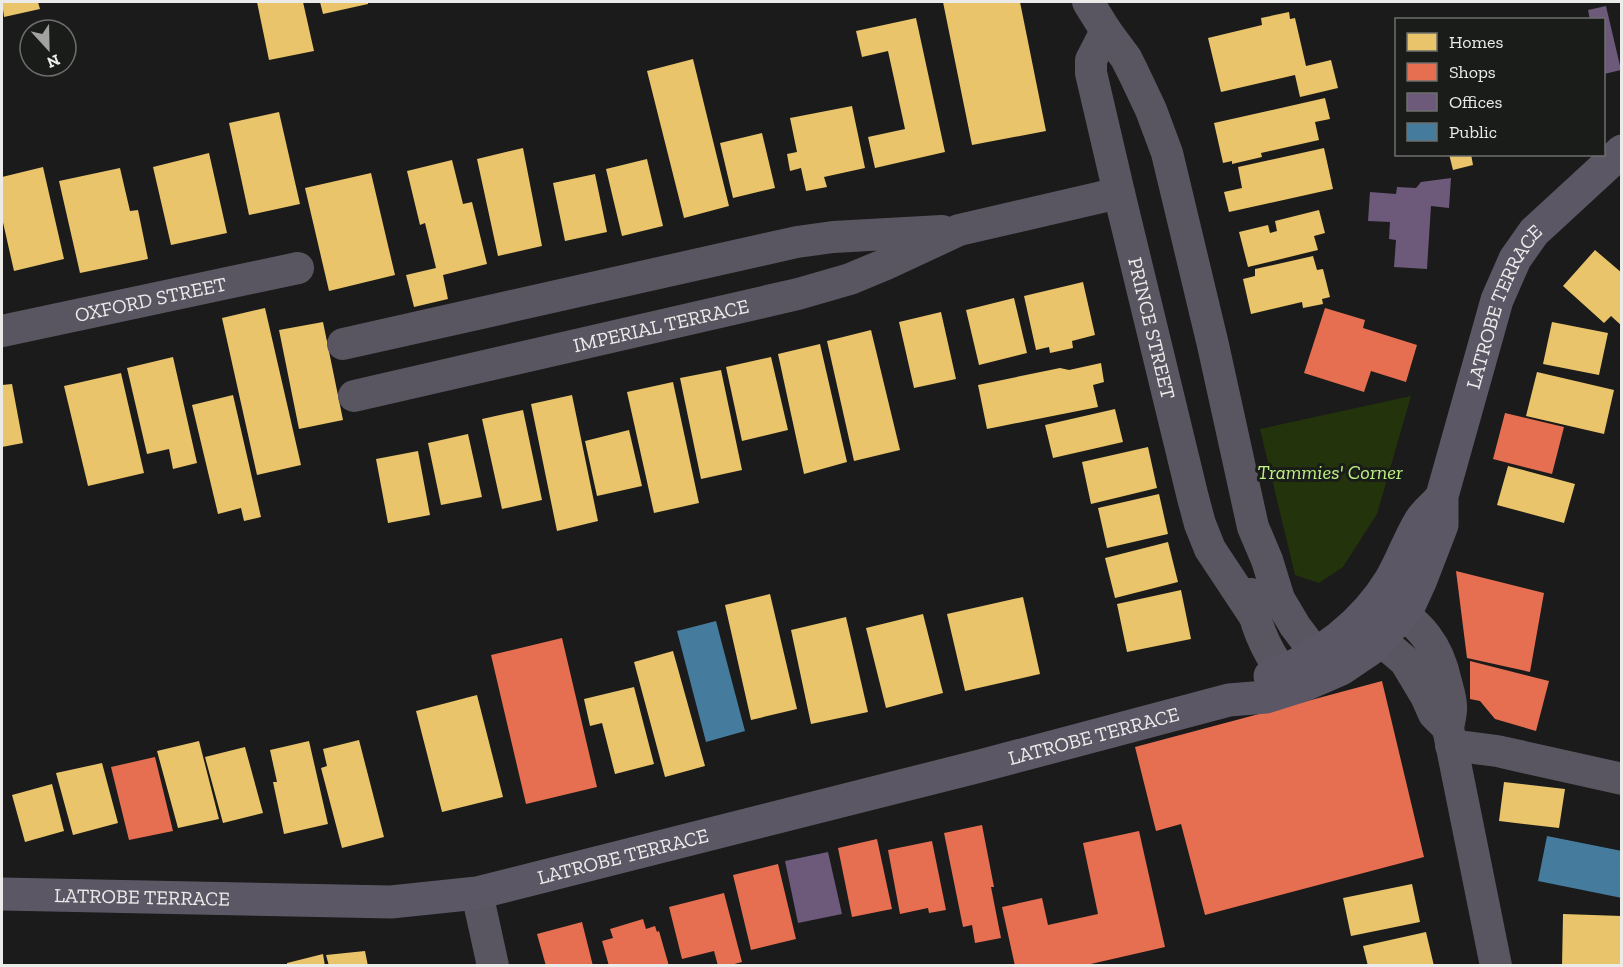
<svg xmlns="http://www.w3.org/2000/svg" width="1623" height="967" font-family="'Zilla Slab',serif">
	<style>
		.green { fill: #23330b }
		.homes { fill: #e9c46a }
		.shops { fill: #e76f51 }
		.offices { fill: #6d597a }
		.public { fill: #457b9d }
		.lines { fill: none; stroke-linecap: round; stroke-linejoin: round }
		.street { stroke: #5a5661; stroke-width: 32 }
		.secondary { stroke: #5c5765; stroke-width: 33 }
		.labels { text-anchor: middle; stroke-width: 6; stroke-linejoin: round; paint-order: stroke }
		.street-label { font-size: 20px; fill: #ebecea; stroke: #1a1c19 }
		.park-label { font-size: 20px; font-style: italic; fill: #c0f385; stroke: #1a1c19 }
	</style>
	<rect width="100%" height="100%" fill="#1a1b1a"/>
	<path class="green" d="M1411,396L1377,514L1343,567L1319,583L1295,575L1260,429Z"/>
	<path class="homes" d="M2,2H38L40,9L4,17Z
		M257,2H303L314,51L269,60Z
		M320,2H368V4L323,14Z
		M943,2H1020L1046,131L972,145Z
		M1289,12L1290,19L1295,18L1306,66L1331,60L1338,88L1300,97L1295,75L1221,92L1208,38L1262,25L1261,18Z
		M916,18L945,152L875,168L868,137L905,129L888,51L862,57L856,31Z
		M693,59L729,206L684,218L647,71Z
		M1325,98L1330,119L1315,122L1319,140L1261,153L1262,157L1232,164V161L1223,163L1214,123Z
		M852,106L865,168L824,177L827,187L806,191L801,168L790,171L787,154L797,152L790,118Z
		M279,112L300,204L249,215L229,123Z
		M762,133L775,188L733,198L720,143Z
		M523,148L542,246L498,256L477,159Z
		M1324,148L1333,189L1229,212L1224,192L1242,188L1238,167Z
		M209,153L227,233L171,245L153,167Z
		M1449,154H1471L1473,165L1453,170Z
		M647,159L663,226L622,236L606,169Z
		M452,160L463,204L472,202L487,264L443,275L448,299L414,307L406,275L436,268L425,223L420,225L407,171Z
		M43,167L64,259L14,271L2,218V177Z
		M120,168L130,211L138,210L148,259L80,273L59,181Z
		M371,173L395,275L329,291L305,188Z
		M595,174L607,232L565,241L553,183Z
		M1319,210L1325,233L1314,236L1318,250L1248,267L1239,232L1268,225L1270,233L1277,231L1275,221Z
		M1595,250L1622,273V326L1611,316L1604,323L1563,286Z
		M1313,256L1317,270L1323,269L1330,297L1322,299L1323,304L1303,308L1302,302L1251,314L1243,279L1255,276V269Z
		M1083,282L1095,335L1072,341L1073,348L1050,353L1049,347L1036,350L1024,296Z
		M1014,298L1027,353L979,365L966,310Z
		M265,308L301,465L257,475L222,318Z
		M941,312L956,379L914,388L899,322Z
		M323,322L343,420L299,429L279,330Z
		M1552,322L1608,333L1599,375L1543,364Z
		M871,330L900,450L854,461L827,341Z
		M820,344L847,462L804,474L778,354Z
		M173,357L197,463L173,469L169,449L147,454L127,368Z
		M771,357L788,430L742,441L726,367Z
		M1101,363L1104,382L1093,385L1098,407L987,429L978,385L1060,368L1069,370Z
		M721,370L742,470L701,479L680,378Z
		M1537,372L1614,390L1604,434L1526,416Z
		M121,373L144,473L88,486L64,386Z
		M673,382L699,503L654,513L627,392Z
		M12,384L23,443L2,447V385Z
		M233,395L261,517L244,521L241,508L218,514L192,405Z
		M572,395L598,521L557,531L531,404Z
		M1115,409L1123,442L1053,458L1045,425Z
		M523,410L542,500L502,509L482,419Z
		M629,430L642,486L597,496L585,441Z
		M468,434L482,497L441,505L428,443Z
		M1148,447L1157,488L1091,504L1082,462Z
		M418,451L430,515L388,523L376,459Z
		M1508,466L1575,484L1564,523L1497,505Z
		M1159,494L1168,534L1107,548L1098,508Z
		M1168,542L1178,582L1115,598L1105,558Z
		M1181,590L1191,639L1127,652L1117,604Z
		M770,594L797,709L751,720L725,605Z
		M1023,597L1040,674L965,691L947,614Z
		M923,614L943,693L886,708L866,628Z
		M846,617L868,712L811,724L791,630Z
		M673,651L705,766L665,777L634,662Z
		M634,687L654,764L615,774L602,723L590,726L584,699Z
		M477,695L503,797L442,812L416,711Z
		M359,740L384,837L342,848L321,768L327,766L323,749Z
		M199,741L219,819L178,828L157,751Z
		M309,741L328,824L284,834L273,782H277L270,750Z
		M245,747L263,813L223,823L205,757Z
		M102,763L118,823L73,835L56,773Z
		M1504,782L1565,789L1559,828L1499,821Z
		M52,784L64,831L25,842L12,795Z
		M1412,884L1420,922L1351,936L1343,898Z
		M1563,914L1622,916V966H1562Z
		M1426,932L1434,966H1368L1363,946Z
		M365,951L368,966H329L326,955Z
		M323,954L325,966H287V963Z"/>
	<path class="shops" d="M1325,308L1365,320L1363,328L1417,345L1406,382L1371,371L1364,392L1304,373Z
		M1505,413L1564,427L1552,474L1493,459Z
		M1456,571L1544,593L1530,672L1467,658Z
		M562,638L597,787L526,804L491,655Z
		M1470,661L1549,681L1536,731L1495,719L1480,701L1470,699Z
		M1382,681L1424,857L1205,915L1181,824L1156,831L1135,747Z
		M155,757L173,831L129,840L111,767Z
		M982,825L994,887H991L1001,938L975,943L972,925L963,927L944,833Z
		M1139,831L1165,947L1082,966H1015L1002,907L1042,898L1048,925L1098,914L1083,843Z
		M877,839L892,909L852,917L838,848Z
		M932,841L946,910L929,913L928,908L900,914L888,850Z
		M778,864L796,939L751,950L733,875Z
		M724,893L742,962L727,966H718L714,951L682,959L669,907Z
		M643,919L646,929L655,926L657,932L659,931L669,966H609L602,941L613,938L610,929Z
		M582,922L593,966H546L537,934Z"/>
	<path class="offices" d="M1606,6L1621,70L1604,74V20H1590L1588,10Z
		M1451,178L1449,208L1431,206L1427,269L1394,267L1396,240L1389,239L1390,222L1368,221L1370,192L1396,194L1397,187L1416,188L1421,182Z
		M828,852L842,914L798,923L785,861Z"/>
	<path class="public" d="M716,621L745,731L706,742L677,631Z
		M1547,836L1622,851V898L1538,881Z"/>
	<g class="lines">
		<g class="street">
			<path d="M1088,2L1106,31L1126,58L1134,74L1151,110L1167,153L1213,345L1253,527L1267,560L1279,599L1295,626L1316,654L1324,677"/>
			<path id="s1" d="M1106,31L1091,60V73L1119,193L1193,498L1200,524L1210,549L1253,614"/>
			<path id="s2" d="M2,331L298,268"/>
			<path d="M343,344L797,242L833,237L942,231"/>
			<path id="s3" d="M354,396L798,294L850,279L886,264L959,230L1119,193"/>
			<path d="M1251,594C1254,630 1271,660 1294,688"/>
			<path d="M1384,597C1416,624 1437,638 1446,682C1448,690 1452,701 1451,709C1451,715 1449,722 1448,728L1496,966"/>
			<path d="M1359,622L1405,661L1426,696L1434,714L1448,728"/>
			<path d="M1451,745L1497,751L1622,779"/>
			<path d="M477,893L493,966"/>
		</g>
		<g class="secondary">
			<path d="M1270,676C1319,658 1364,624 1391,579C1402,560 1409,539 1420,521C1425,513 1433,507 1439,500"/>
			<path id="s4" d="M2,894L391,902L477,893L980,766L1229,700L1266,697L1304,685L1341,669L1375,646L1409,606L1420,582L1442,525V496L1497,300L1515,259L1534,232L1622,151"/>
		</g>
	</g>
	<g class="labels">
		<g class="street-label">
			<text dy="7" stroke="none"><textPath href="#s2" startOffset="152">OXFORD STREET</textPath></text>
			<text dy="7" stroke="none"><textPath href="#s4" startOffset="1779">LATROBE TERRACE</textPath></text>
			<text dy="7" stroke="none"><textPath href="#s3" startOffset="315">IMPERIAL TERRACE</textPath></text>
			<text dy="7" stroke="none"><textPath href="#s1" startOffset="308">PRINCE STREET</textPath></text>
			<text dy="7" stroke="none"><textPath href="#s4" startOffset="1112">LATROBE TERRACE</textPath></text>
			<text dy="7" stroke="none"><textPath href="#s4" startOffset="626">LATROBE TERRACE</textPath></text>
			<text dy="7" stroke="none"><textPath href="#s4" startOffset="140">LATROBE TERRACE</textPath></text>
		</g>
		<g class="park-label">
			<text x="1330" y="479">Trammies' Corner</text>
		</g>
	</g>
	<rect width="1623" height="967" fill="none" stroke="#ebecea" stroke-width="6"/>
	<rect x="1395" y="18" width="210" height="138" fill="#1a1c19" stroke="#6e6f6d" stroke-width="1.5"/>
	<rect x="1407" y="33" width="30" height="18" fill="#e9c46a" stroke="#6e6f6d" stroke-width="1.5"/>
	<text x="1449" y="48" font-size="18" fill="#ebecea">Homes</text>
	<rect x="1407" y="63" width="30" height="18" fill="#e76f51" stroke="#6e6f6d" stroke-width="1.5"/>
	<text x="1449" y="78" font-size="18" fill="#ebecea">Shops</text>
	<rect x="1407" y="93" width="30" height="18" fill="#6d597a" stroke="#6e6f6d" stroke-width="1.5"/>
	<text x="1449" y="108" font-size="18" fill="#ebecea">Offices</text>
	<rect x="1407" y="123" width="30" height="18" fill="#457b9d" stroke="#6e6f6d" stroke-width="1.5"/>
	<text x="1449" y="138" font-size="18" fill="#ebecea">Public</text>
	<g transform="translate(48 48) rotate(158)"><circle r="28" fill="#1a1c19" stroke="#6e6f6d" stroke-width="1.5"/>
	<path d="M0-4.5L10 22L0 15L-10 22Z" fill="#a2a3a1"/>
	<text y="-9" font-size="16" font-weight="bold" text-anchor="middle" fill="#ebecea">N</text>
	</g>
</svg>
